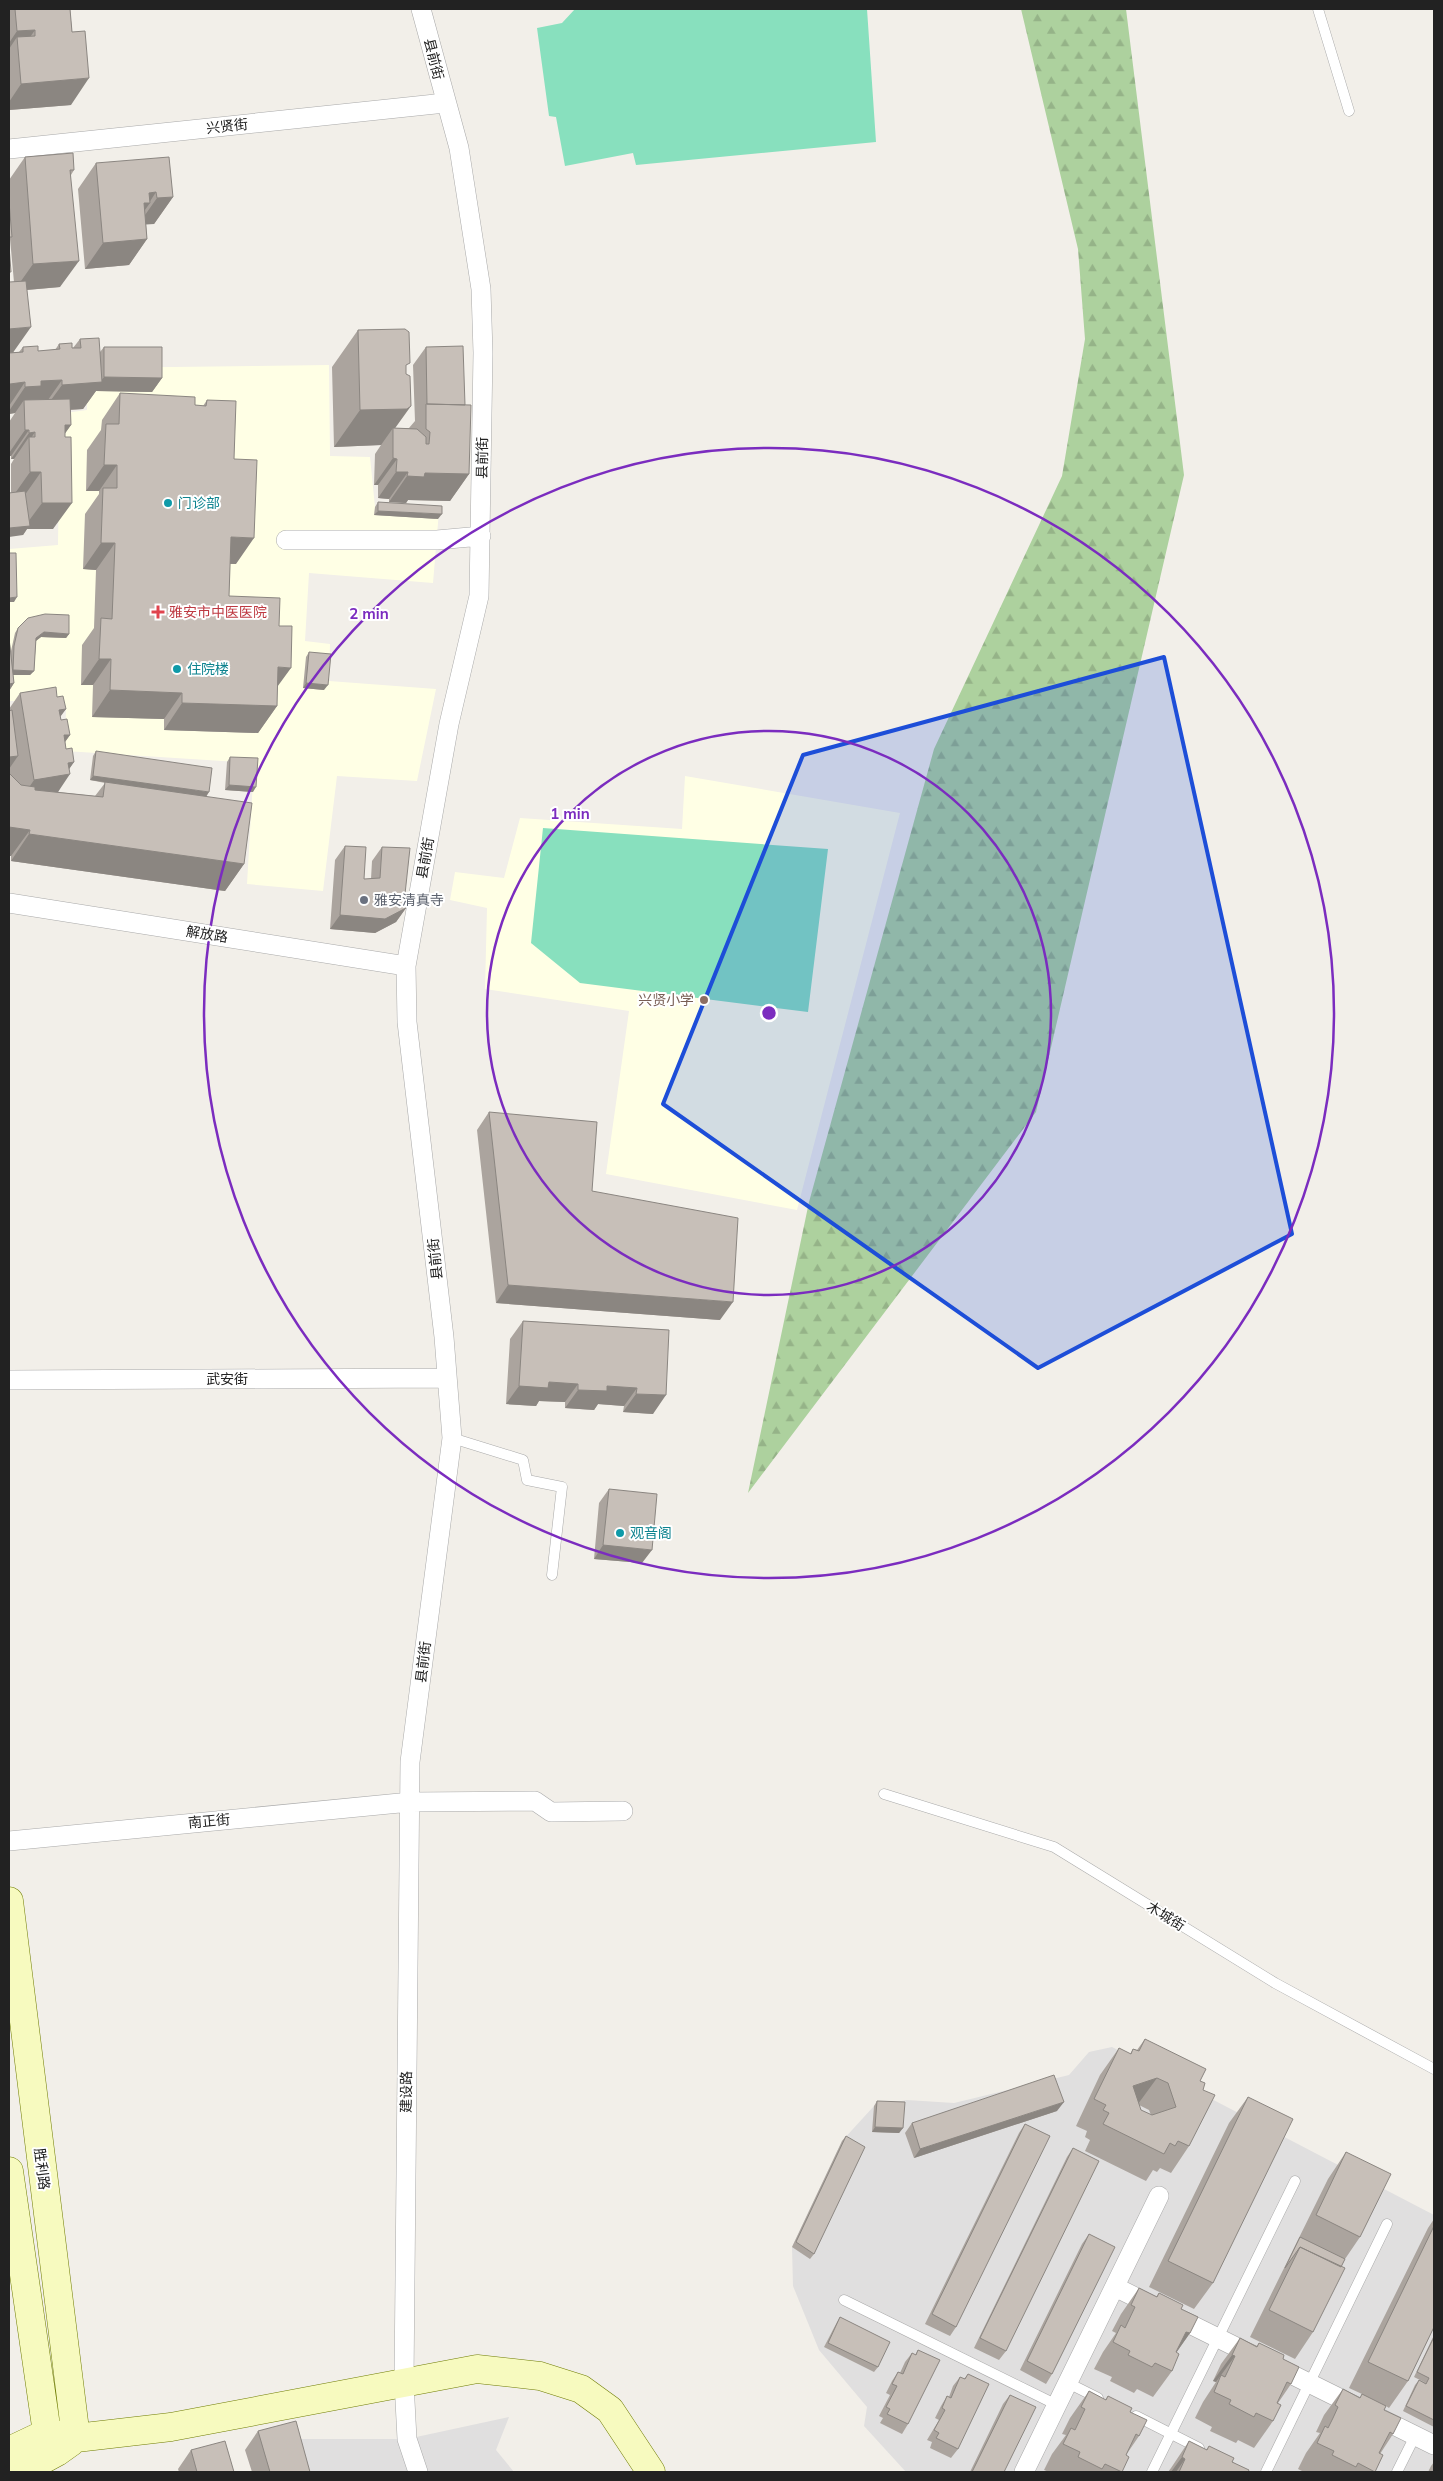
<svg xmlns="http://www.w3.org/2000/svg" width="1443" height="2481" font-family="Mulish,'Noto Sans SC',sans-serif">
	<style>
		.residential { fill: #e0dfdf }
		.education { fill: #ffffe5 }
		.forest { fill: url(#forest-firs) }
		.pitch { fill: #88e0be }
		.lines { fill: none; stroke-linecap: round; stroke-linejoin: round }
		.lane-casing { stroke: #a9a9a9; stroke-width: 11 }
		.street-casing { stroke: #a9a9a9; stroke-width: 20 }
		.secondary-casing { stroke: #707d05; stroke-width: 29 }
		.lane { stroke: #fff; stroke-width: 10 }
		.street { stroke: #fff; stroke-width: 19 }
		.secondary { stroke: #f7fabf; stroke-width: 28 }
		.wall { fill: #aba49e; fill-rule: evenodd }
		.shaded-wall { fill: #8b8681 }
		.building { fill: #c7bfb8; stroke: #8b8681; fill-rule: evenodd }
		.marked { fill: #1d4ed8; fill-opacity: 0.2; stroke: #1d4ed8; stroke-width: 4; stroke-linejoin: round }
		.ring { fill: none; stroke: #7b2cbf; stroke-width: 2.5 }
		.culture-dot { fill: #0f9aa8; stroke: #fff; stroke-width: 2 }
		.health-dot { fill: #e0444e; stroke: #fff; stroke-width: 2 }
		.worship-dot { fill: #6b7280; stroke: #fff; stroke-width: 2 }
		.education-dot { fill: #8d6e63; stroke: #fff; stroke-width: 2 }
		.labels { text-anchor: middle; stroke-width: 4; stroke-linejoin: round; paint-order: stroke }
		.street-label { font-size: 14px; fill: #222; stroke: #fff }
		.culture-label { font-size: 14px; fill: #0d838f; stroke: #fff; text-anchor: start }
		.health-label { font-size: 14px; fill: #be3a42; stroke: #fff; text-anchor: start }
		.worship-label { font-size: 14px; fill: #5b616d; stroke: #fff; text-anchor: start }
		.education-label { font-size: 14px; fill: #785e54; stroke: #fff; text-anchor: end }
		.centre { fill: #7b2cbf; stroke: #fff; stroke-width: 2.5 }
		.ring-label { font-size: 15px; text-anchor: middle; font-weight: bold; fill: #7b2cbf; stroke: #fff; stroke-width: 4; stroke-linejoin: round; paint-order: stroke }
	</style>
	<defs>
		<pattern id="forest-firs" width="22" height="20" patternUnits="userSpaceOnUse" patternTransform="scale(1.25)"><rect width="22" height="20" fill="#add19e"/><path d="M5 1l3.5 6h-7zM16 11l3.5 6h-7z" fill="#95b388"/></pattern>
	</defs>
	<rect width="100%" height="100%" fill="#f2efe9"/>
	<path class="residential" d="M1112,2047L1434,2215V2472H906L864,2426L867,2407L819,2350L793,2286L792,2247L842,2141L874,2106L907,2100L954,2103L1069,2075L1089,2052Z
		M509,2417L496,2450L514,2472H292L283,2439H407Z"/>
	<path class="education" d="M329,365L330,456L370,457L375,507L439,511L433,583L309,573L305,641L330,644L329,681L436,689L417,781L337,776L323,891L247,884L254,763L65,751L66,706L51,701H9V549L58,545L59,474L64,473L65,413L87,410V368Z
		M685,776L900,813L797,1210L606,1174L629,1011L485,989L487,908L450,900L455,872L504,878L520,818L682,829Z"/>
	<path class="forest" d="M1021,9H1126L1184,475L1036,1112L748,1493L809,1202L934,749L1062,476L1085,339L1078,249Z"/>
	<path class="pitch" d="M575,9H867L876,142L636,165L633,153L565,166L556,117L549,116L537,28L562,23Z
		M543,828L828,849L808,1012L580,983L531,943Z"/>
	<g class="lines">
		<defs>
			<path id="lane" d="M1318,9L1349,111
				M452,1438L523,1460L527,1480L562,1487L552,1575
				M884,1794L1054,1847L1275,1983L1434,2069
				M844,2300L1057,2405
				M1068,2383L1098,2398
				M1136,2416L1199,2448
				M1152,2472L1295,2181
				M1266,2472L1387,2224
				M1397,2472L1415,2436"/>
			<path id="street" d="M9,149L445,103
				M286,540H437L481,536
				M9,903L406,966
				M9,1380L446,1378
				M9,1841L410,1802L535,1801L551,1812L623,1811
				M1115,2287L1434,2445
				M418,2472L407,2439L404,2382L410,1762L452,1438L444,1337L407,1022L406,966L449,724L479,596L483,353L481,289L459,148L421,9
				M1024,2472L1159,2196"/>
			<path id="secondary" d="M9,1901L76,2438
				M9,2171L47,2433L55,2449
				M9,2451L47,2433L76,2438L171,2427L477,2369L540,2376L581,2389L610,2410L651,2472
				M20,2472L57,2452L71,2442"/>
		</defs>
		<use href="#lane" class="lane-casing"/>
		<use href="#street" class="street-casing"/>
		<use href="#secondary" class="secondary-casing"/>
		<use href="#lane" class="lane"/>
		<use href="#street" class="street"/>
		<use href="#secondary" class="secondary"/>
	</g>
	<path class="wall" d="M9,9H70L72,32L71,105L9,110Z
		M25,157L74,170L71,175L60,287L27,290L13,352H19L23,347L38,351L55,350L59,344L73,348L80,339L100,352L104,347L162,378L152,392L96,391L83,409L70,410L71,425L65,433L53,529H27L23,535L11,492V464L14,459H11V456H9V422L15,413L9,414V282H14L10,239L9,242V180Z
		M96,163L173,197L154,224H146L147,239L129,265L85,269L78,189Z
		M358,330L406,368L395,428H409L415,421L413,365L426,347L465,405L469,474L450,501L408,500L406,503L389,502V499L378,498V485H374L375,454L381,445L334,447L332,367Z
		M120,393L195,405L203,406L207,400L234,459L236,564H230L229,596L277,687V706L258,733L164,730V719L92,717L93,685H81L82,645L94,628L96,570L83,569L85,514L99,494V491H86L87,450L101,430L102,420Z
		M378,502L438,519L374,515L375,507Z
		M18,628L69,634L66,638L41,637L36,641L34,671L30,675H13L14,683L9,691V638L11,651L15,633Z
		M309,652L324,690L303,688L306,657Z
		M20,693L57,697L66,709L60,716L61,720L70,735L65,742L66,749L74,762L69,769L58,792L95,796L105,783L90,780L93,756L96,751L206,796L244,864L225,891L11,861V856H9V773L10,774L9,768V769V709Z
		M230,757L253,792L225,790L227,762Z
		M345,846L364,879H371L372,861L382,847L405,894L406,908L396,922L375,933L330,929L335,860Z
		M489,1112L720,1320L496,1303L477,1130Z
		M523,1321L669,1330L653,1414L623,1412L624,1406L598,1404L594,1410L565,1408V1402L539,1401L536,1406L506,1404L510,1339Z
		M609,1489L642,1563L594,1559L599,1503Z
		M1145,2039L1200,2081L1203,2090L1189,2146L1171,2173L1160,2168L1157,2172L1153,2170L1146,2181L1085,2151L1090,2140L1085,2137L1087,2131L1076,2126L1100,2075L1119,2048L1130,2054L1133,2049L1137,2050ZM1139,2105L1149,2110L1151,2115L1141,2110Z
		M1248,2097L1213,2283L1194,2309L1149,2287L1229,2123Z
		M877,2101L903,2128L899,2133L872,2132L874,2106Z
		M1057,2111L914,2158L905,2133L912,2123Z
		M1025,2124L956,2327L950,2336L925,2324L1019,2133Z
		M846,2136L814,2254L810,2259L792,2247L842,2141Z
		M1073,2148L1006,2351L999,2360L974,2348L1067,2157Z
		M1346,2152L1360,2237L1345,2259L1341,2267L1313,2332L1295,2359L1250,2337L1328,2179Z
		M1434,2219V2327L1408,2381L1389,2408L1386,2406L1384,2410L1393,2434L1380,2454L1375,2472H1304L1298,2469L1306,2453L1320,2433L1316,2432L1324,2415L1343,2389L1360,2398L1362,2394L1349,2388L1428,2228Z
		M1089,2234L1052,2374L1046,2384L1020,2370L1082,2244Z
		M1139,2288L1156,2297L1159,2293L1181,2309L1190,2333L1176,2353L1172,2371L1153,2397L1137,2389L1134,2393L1110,2381L1112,2377L1094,2369L1103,2352L1116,2333L1112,2331L1121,2314Z
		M840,2317L878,2367L874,2372L824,2347L837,2322Z
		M1434,2335V2427L1403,2411L1415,2385L1419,2380L1426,2383L1414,2377Z
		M1240,2338L1257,2346L1259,2343L1283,2359L1291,2384L1278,2403L1273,2421L1254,2448L1238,2440L1236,2443L1210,2431L1212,2427L1195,2418L1203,2402L1216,2382L1213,2381L1221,2364Z
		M918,2350L908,2424L902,2434L880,2423L883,2418L879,2416L890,2395L886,2393L892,2381L898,2372L900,2373L905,2362L912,2353L915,2355Z
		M968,2374L958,2449L951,2458L930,2448L932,2442L927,2440L939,2420L935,2418L941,2406L947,2396L949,2397L953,2386L960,2377L964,2379Z
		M1089,2391L1105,2400L1108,2396L1130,2412L1139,2436L1126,2455L1122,2472H1049L1044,2470L1052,2454L1066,2435L1062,2434L1070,2418Z
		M1010,2395L1004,2472H970L1003,2404Z
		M258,2431L310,2472H252L245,2450Z
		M1189,2441L1206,2450L1209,2446L1248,2472H1168L1171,2468Z
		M191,2450L234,2472H179L178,2469Z
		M1434,2462V2472H1428L1431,2466Z"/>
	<path class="shaded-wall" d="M35,30L19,53L17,37L9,49V43L17,31Z
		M89,78L71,105L9,110V102L21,84Z
		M156,192L149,203H150L131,229L149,193Z
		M173,197L154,224L138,225L157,198Z
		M147,239L129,265L85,269L103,243Z
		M79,261L60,287L14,291L33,264Z
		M31,327L12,354H9V329Z
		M104,377L162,378L152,392L96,391L83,409L43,411L62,385L100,382Z
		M62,380L43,407L24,400L15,413L9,414V411L25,387L41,381Z
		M25,382L9,406V385L10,384Z
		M411,406L393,431V428L381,445L334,447L360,410Z
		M65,425H71L52,452Z
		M25,430H29L11,456H9V453Z
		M35,432L29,441V437L14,459H11L29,433Z
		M393,458L397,459L378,485H374Z
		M104,465H117L99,491H86Z
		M30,472H41L22,499H11Z
		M396,472H408L389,499L378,498Z
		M425,473L469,474L450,501L408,500L406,503L389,502L407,476Z
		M42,503H72L53,529H27L23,535L9,537V528L25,526Z
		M378,511L442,514L438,519L374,515Z
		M231,537L254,538L236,564L212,563Z
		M101,543H115L96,570L83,569Z
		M17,597L14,602H9V598Z
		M44,632L69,634L66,638L41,637L33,643L36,638Z
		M99,659H111L93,685H81Z
		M278,667L291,668L272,694Z
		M13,670L34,671L30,675H10Z
		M14,683L9,691V684Z
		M306,683L328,685L324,690L303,688Z
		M110,690L182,693L164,719L92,717Z
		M182,703L277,706L258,733L164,730Z
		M66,709L47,735L59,710Z
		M64,735H70L51,761Z
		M18,756L9,769V757Z
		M74,762L65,775L70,774L52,801L16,807L34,780L68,763Z
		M93,776L209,792L206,797L90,780Z
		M229,785L256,787L253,792L225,790Z
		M9,827L30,830L11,856H9Z
		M29,834L244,864L225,891L11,861Z
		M406,908L396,922L375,933L330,929L340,915Z
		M508,1285L733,1302L720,1320L496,1303Z
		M549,1382L578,1384L565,1402L539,1401L536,1406L506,1404L519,1386Z
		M607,1386L637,1388L624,1406L598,1404L594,1410L565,1408L578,1390Z
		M636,1394L666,1395L653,1414L623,1412Z
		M603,1545L652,1550L642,1563L594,1559Z
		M1157,2078L1138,2104L1133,2086Z
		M1064,2102L1057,2111L914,2158L920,2149Z
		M875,2127L903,2128L899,2133L872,2132Z
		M1186,2332L1190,2333L1171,2360Z
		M1232,2355L1235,2356L1216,2382L1213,2381Z
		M1182,2457L1185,2459L1176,2472H1171Z"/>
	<path class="building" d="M15,9H70L72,32L85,31L89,78L21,84L17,37L35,36V30L17,31Z
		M73,153L74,170H70L79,261L33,264L25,157Z
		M169,157L173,197L157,198L156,192L149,193L150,203H144L147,239L103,243L96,163Z
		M9,202L12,237H9Z
		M9,246L11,272H9Z
		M26,281L31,327L9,329V282Z
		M405,329L409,332L410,363L406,365V374L410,376L411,406L407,409L360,410L358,330Z
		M99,338L102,382L62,385V380L41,381V386L25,387V382L10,384V388H9V353L23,352V347L38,346V351L60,349L59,344L72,343V348H81L80,339Z
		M463,346L465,405L427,404L426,347Z
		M104,347H162V378L104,377Z
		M120,393L195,397V405L206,406L207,400L236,401L234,459L257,460L254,538L231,537L229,596L280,598L279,626H292L291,668L278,667L277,706L182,703V693L110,690L111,659H99L101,618L112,619L115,543H101L103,488H117V465H104L106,424H119Z
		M70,399L71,425H65V437H71L72,503H42L41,472H30L29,437H35V432L29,433V430H25L24,400Z
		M426,404L471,405L469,474L425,473L424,477L407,476L408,472H396L397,459L393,458V428L417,429L426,437V444H429L430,432L426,429Z
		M25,491L30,526L9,528V493Z
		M378,502L442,506V514L378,511Z
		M9,553H16L17,597L9,598Z
		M45,614L69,615V634L44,632L36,638L34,671L13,670L14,646L18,628L28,618Z
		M9,638L14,683L9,684Z
		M309,652L331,654L328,685L306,683Z
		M56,687L57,697L63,696L66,709L59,710L61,720L67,719L70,735H64L66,749L72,748L74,762L68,763L70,774L34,780L20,693Z
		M12,710L18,756L9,757V711Z
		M96,751L212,768L209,792L93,776Z
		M230,757L258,758L256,787L229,785Z
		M9,773L21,785L35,787V790L103,797L105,782L252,803L244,864L29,834L30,830L9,827Z
		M345,846L366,847L364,879L380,878L382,847L410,848L405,894L406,908L385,919L340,915Z
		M489,1112L597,1122L592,1191L738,1218L733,1302L508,1285Z
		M523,1321L669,1330L666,1395L636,1394L637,1388L607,1386V1391L578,1390V1384L549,1382L548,1388L519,1386Z
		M609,1489L657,1494L652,1550L603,1545Z
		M1145,2039L1206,2069L1200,2081L1205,2083L1203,2090L1215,2095L1189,2146L1178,2141L1175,2146L1170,2143L1164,2154L1103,2124L1109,2113L1103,2110L1106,2105L1094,2099L1119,2048L1131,2054L1133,2049L1139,2051ZM1157,2078L1168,2083L1176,2107L1152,2115L1141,2110L1133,2086Z
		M1054,2075L1064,2102L920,2149L912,2123Z
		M1248,2097L1293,2119L1213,2283L1168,2261Z
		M877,2101L905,2102L903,2128L875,2127Z
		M1025,2124L1050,2136L956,2327L932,2314Z
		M846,2136L865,2147L814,2254L796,2242Z
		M1073,2148L1099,2161L1006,2351L980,2338Z
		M1346,2152L1391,2174L1360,2237L1316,2215Z
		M1434,2226V2327L1408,2381L1368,2362Z
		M1089,2234L1115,2247L1052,2374L1027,2361Z
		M1300,2237L1345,2259L1341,2267L1300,2247L1285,2268Z
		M1300,2247L1345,2268L1313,2332L1269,2310Z
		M1139,2288L1157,2297L1159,2293L1183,2305L1181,2309L1198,2317L1190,2333L1186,2332L1176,2352L1179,2354L1172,2371L1155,2363L1152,2367L1128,2355L1130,2351L1113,2342L1121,2325L1125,2328L1135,2307L1131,2305Z
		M840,2317L890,2342L878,2367L828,2343Z
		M1434,2337V2420L1406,2406L1419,2380L1426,2384L1429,2378L1417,2372Z
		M1240,2338L1257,2347L1259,2343L1284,2355L1283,2359L1299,2367L1291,2384L1287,2382L1277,2403L1281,2405L1273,2421L1256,2413L1254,2417L1229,2404L1231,2400L1214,2392L1221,2375L1225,2377L1235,2356L1232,2355Z
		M918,2350L940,2360L908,2424L887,2414L890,2409L886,2407L897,2386L892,2384L898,2372L903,2374L912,2353L916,2355Z
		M968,2374L989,2384L958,2449L936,2438L939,2433L934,2430L945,2410L942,2408L947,2396L951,2398L960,2377L965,2379Z
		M1343,2389L1360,2398L1362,2394L1386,2406L1384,2410L1401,2418L1393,2434L1390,2432L1379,2453L1383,2455L1375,2472L1358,2463L1356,2467L1332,2455L1334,2451L1317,2443L1325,2426L1328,2428L1333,2418L1338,2407L1335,2405Z
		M1089,2391L1106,2400L1108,2396L1132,2408L1130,2412L1147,2420L1139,2436L1136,2434L1126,2455L1129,2457L1122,2472L1105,2464L1102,2469L1078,2457L1080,2452L1063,2444L1071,2428L1075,2430L1085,2409L1081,2407Z
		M1010,2395L1036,2407L1004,2472H972Z
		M296,2421L310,2472H270L258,2431Z
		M225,2441L234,2472H197L191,2450Z
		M1189,2441L1207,2450L1209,2446L1234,2458L1232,2462L1249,2470L1248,2472H1179L1185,2459L1182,2457Z"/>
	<path class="marked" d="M1164,657L1292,1234L1038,1368L663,1104L803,755Z"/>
	<g class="ring">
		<circle cx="769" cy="1013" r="282"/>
		<circle cx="769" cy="1013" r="565"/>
	</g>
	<g class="culture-dot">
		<circle cx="168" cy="503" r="5"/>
		<circle cx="177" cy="669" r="5"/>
		<circle cx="620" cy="1533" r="5"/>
	</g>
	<path class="health-dot" d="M155.5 604.5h5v5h5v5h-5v5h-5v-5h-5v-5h5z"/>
	<circle class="worship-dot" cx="364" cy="900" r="5"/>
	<circle class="education-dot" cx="704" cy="1000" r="5"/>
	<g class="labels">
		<g class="street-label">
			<text transform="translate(434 59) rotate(76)" y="5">县前街</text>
			<text transform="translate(227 126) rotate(-6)" y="5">兴贤街</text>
			<text transform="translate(482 458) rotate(-89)" y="5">县前街</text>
			<text transform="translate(425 858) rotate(-80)" y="5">县前街</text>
			<text transform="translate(207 934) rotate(9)" y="5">解放路</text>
			<text transform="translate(435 1259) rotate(-96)" y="5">县前街</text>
			<text x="227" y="1384">武安街</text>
			<text transform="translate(423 1662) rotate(-83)" y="5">县前街</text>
			<text transform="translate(209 1821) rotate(-5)" y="5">南正街</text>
			<text transform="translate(1166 1916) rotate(32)" y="5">木城街</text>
			<text transform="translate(406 2092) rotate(-89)" y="5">建设路</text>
			<text transform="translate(42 2169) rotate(83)" y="5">胜利路</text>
		</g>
		<g class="culture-label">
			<text x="178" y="508">门诊部</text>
			<text x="187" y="674">住院楼</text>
			<text x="630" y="1538">观音阁</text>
		</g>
		<g class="health-label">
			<text x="169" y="617">雅安市中医医院</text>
		</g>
		<g class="worship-label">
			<text x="374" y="905">雅安清真寺</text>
		</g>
		<g class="education-label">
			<text x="694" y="1005">兴贤小学</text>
		</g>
	</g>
	<circle cx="769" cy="1013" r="8" class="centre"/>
	<g class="ring-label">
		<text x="369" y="619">2 min</text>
		<text x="570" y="819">1 min</text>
	</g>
	<rect width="1443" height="2481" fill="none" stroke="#222222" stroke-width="20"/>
</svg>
